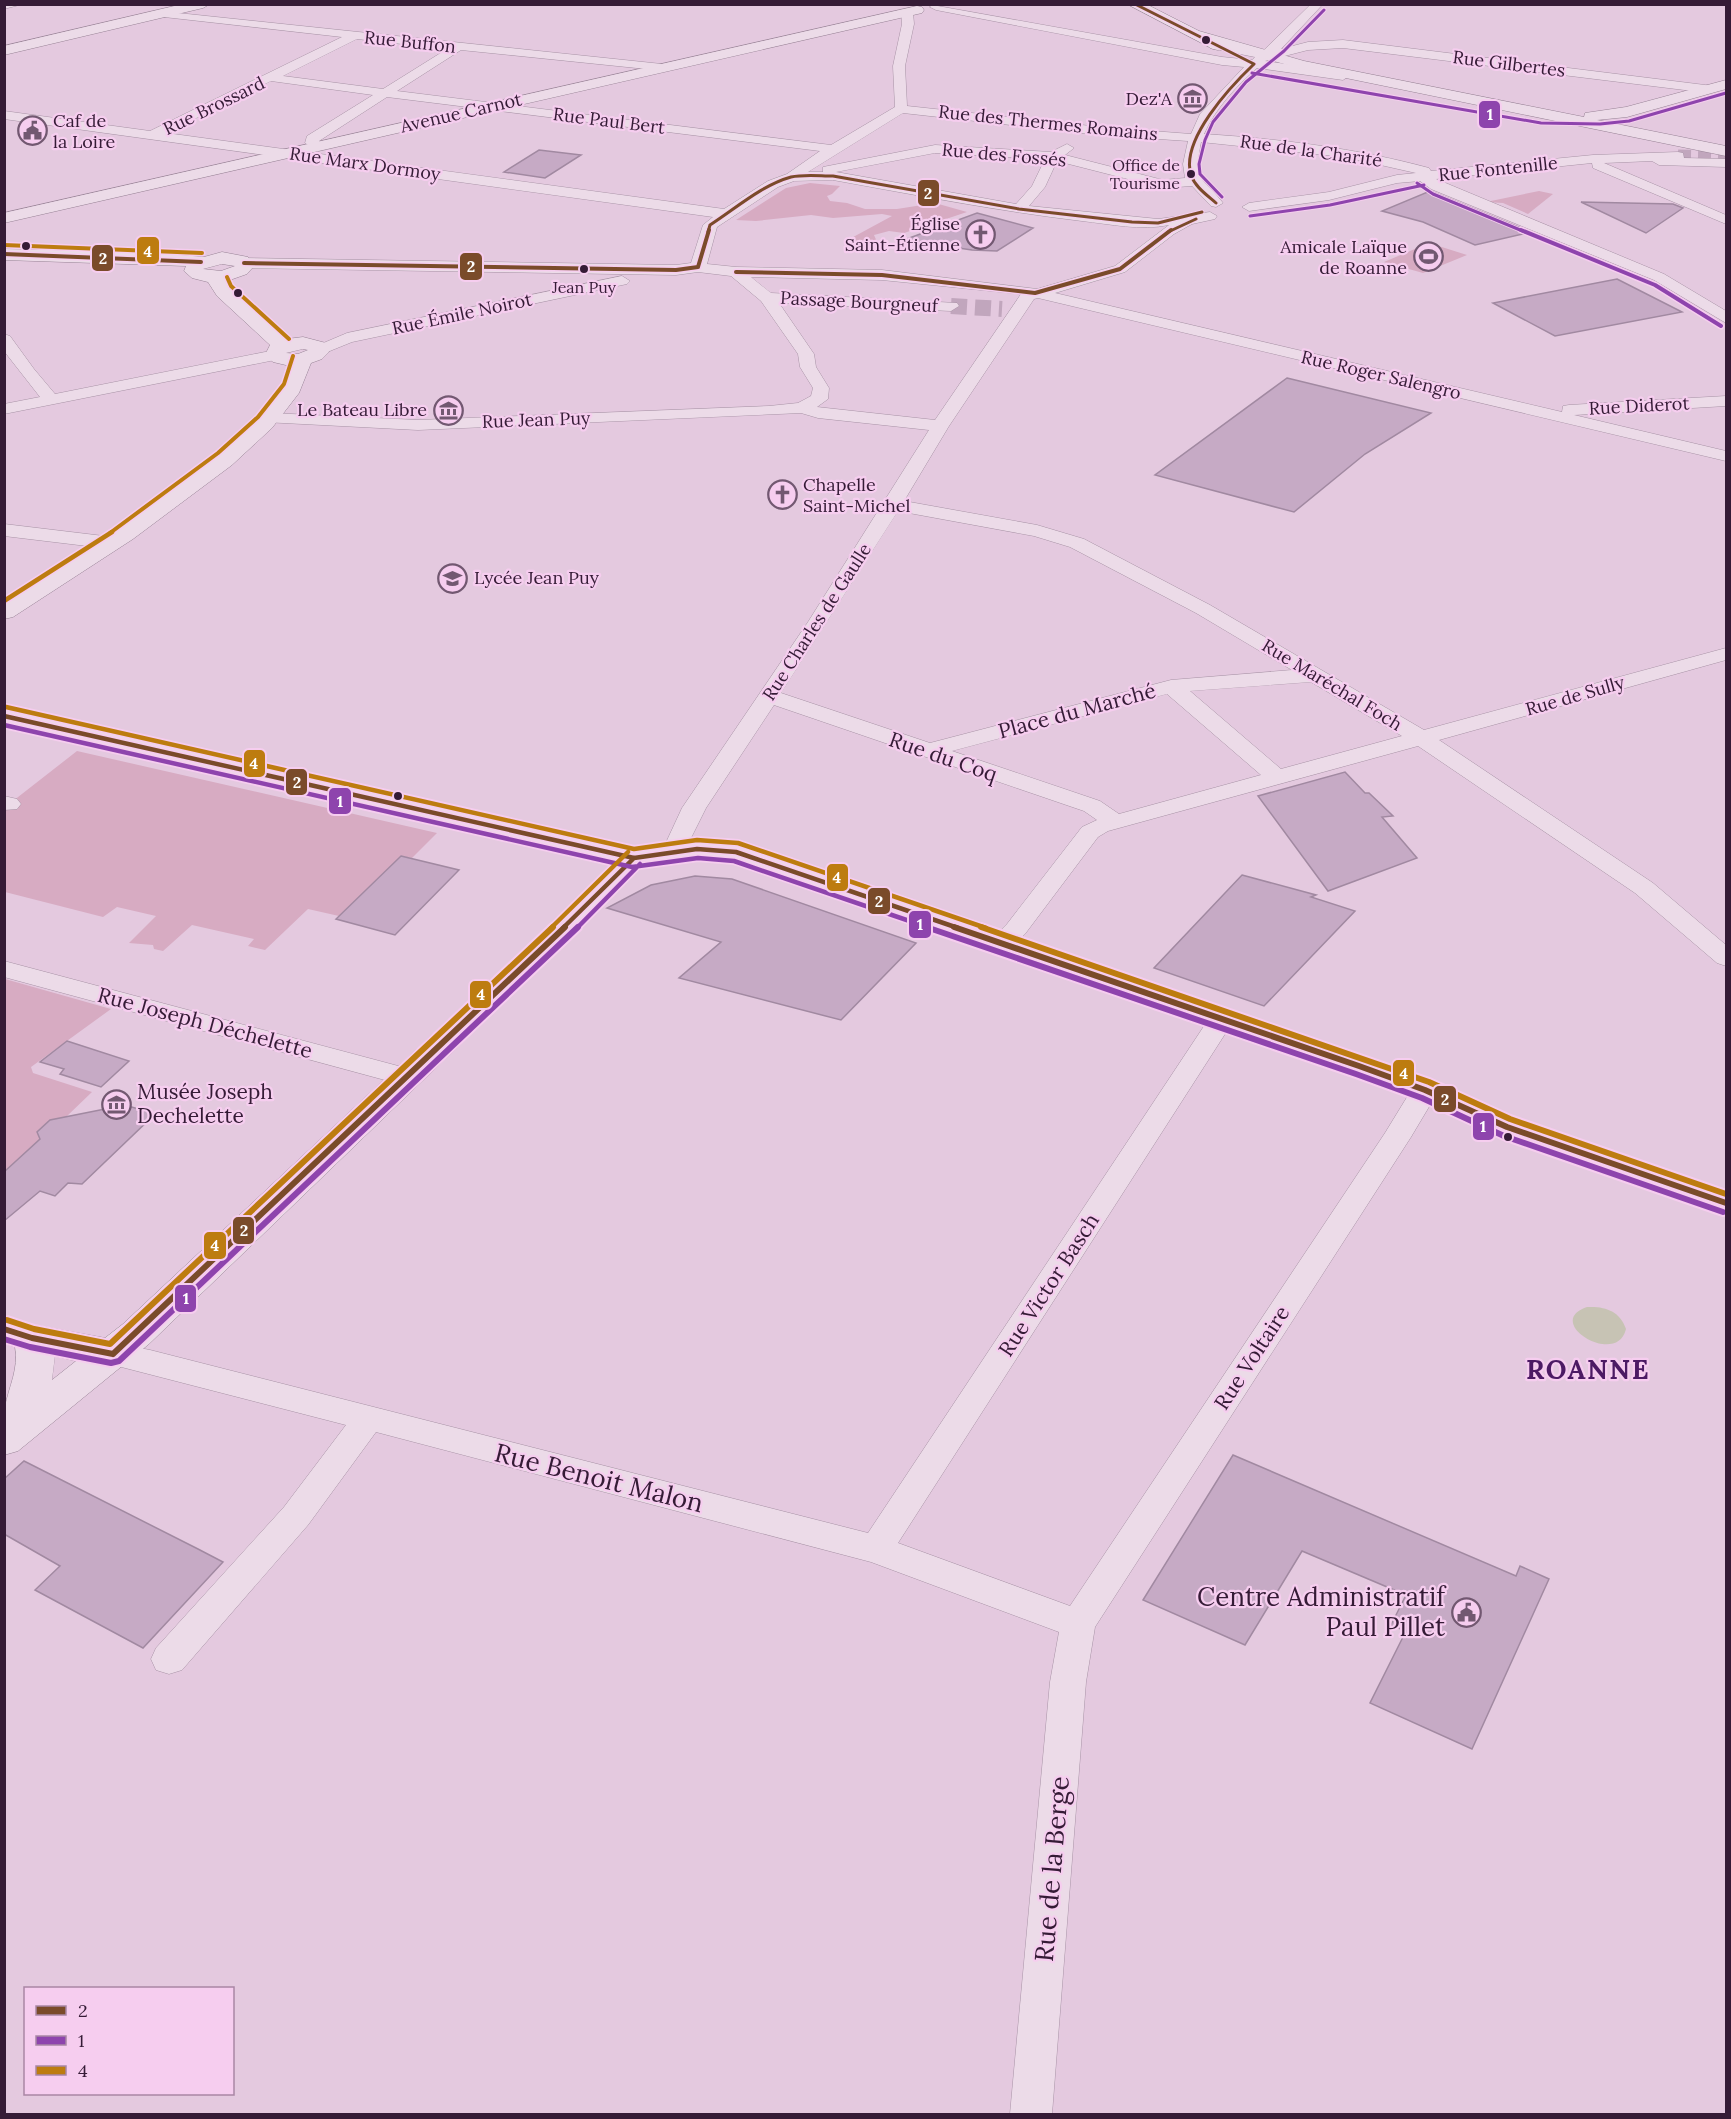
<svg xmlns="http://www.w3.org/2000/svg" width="1731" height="2119" font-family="Lora,serif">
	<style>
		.green { fill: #d7abc2 }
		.water { fill: #c7c3b4 }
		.building { fill: #c6aac5; stroke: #a189a1; stroke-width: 1.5 }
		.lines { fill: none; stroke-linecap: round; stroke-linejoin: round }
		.street-tunnel-far1 { stroke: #c1a6bd; stroke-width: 13; stroke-dasharray: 13 7; stroke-linecap: butt }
		.street-tunnel { stroke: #c1a6bd; stroke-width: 16; stroke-dasharray: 16 8; stroke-linecap: butt }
		.street-casing { stroke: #a893a6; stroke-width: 1 }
		.secondary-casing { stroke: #988396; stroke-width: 1 }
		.street { fill: #ecdbe8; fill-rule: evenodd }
		.secondary { fill: #ecdbe8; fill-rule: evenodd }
		.bus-1-far3-casing { stroke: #f6cdef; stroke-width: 5 }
		.bus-1-far2-casing { stroke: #f6cdef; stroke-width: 7 }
		.bus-1-far1-casing { stroke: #f6cdef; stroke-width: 8 }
		.bus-1-casing { stroke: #f6cdef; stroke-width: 10 }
		.bus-2-far3-casing { stroke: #f6cdef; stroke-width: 5 }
		.bus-2-far2-casing { stroke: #f6cdef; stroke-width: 7 }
		.bus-2-far1-casing { stroke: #f6cdef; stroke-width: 8 }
		.bus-2-casing { stroke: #f6cdef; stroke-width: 10 }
		.bus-3-far2-casing { stroke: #f6cdef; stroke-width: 7 }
		.bus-3-far1-casing { stroke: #f6cdef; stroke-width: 8 }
		.bus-3-casing { stroke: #f6cdef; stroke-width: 10 }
		.bus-1-far3 { stroke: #7a4b2a; stroke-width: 3 }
		.bus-1-far2 { stroke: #7a4b2a; stroke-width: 4 }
		.bus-1-far1 { stroke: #7a4b2a; stroke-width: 4.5 }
		.bus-1 { stroke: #7a4b2a; stroke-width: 6 }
		.bus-2-far3 { stroke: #8e44ad; stroke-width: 3 }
		.bus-2-far2 { stroke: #8e44ad; stroke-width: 4 }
		.bus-2-far1 { stroke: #8e44ad; stroke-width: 4.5 }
		.bus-2 { stroke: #8e44ad; stroke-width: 6 }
		.bus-3-far2 { stroke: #bd7c10; stroke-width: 4 }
		.bus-3-far1 { stroke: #bd7c10; stroke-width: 4.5 }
		.bus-3 { stroke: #bd7c10; stroke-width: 6 }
		.bus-dot { fill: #351b36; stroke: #f6cdef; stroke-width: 2 }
		.labels { text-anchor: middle; stroke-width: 4.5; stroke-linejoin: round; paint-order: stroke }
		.far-bus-label { font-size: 16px; fill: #351b36; stroke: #f6cdef; text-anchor: end }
		.far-street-label { font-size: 18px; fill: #351b36; stroke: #f6cdef }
		.far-poi-label { font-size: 18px; fill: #351b36; stroke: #f6cdef; text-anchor: end }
		.street-label { font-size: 21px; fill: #351b36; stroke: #f6cdef }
		.poi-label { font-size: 21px; fill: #351b36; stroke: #f6cdef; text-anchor: start }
		.near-street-label { font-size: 26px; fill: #351b36; stroke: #f6cdef }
		.near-poi-label { font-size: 26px; fill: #351b36; stroke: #f6cdef; text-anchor: end }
		.district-label { font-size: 27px; font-weight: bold; letter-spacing: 1.5px; fill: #4c1a64; stroke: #f6cdef }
		.line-badge { stroke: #f6cdef; stroke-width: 2 }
		.badge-label { font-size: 16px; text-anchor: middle; font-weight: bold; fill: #fff }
	</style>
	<rect width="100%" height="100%" fill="#e4c9df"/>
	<path class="green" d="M810,183L840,186L832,194L827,196L830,201L847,203L865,209H897L935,203L967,212L904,233L889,231L874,235L878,244L859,245L844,242L892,216L882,214L833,218L811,215L756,221L736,220L786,188Z
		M1539,191L1553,194L1528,214L1503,203L1486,202Z
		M1429,243L1467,255L1423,273L1384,262Z
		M77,751L437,833L412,858L401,856L339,916L308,909L265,950L248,946L254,939L192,925L163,951L154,949L153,945L129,943L156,916L117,907L103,917L5,892L4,808Z
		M5,979L111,1009L31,1067L33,1073L92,1092L66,1117L50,1120L37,1132L40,1139L5,1174Z"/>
	<path class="water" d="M1587,1307C1605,1306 1620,1311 1626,1329C1617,1368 1542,1322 1587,1307Z"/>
	<path class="building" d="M539,150L581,155L545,178L504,172Z
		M1430,191L1531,232L1475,245L1423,222L1382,211Z
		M1581,202L1673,204L1683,208L1646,233Z
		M977,213L1033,228L997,251L972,250L904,240Z
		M1617,279L1682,312L1555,336L1493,303Z
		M1287,378L1431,413L1365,454L1294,512L1155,475Z
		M1345,772L1365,793H1369L1393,816L1382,817L1417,858L1328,891L1258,796Z
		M401,856L459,870L395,935L336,919Z
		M1242,875L1316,895L1311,897L1355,911L1264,1006L1154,968Z
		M695,876L732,879L916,943L841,1020L679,978L721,942L607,908L651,885Z
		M67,1041L129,1061L101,1087L60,1074L64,1069L40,1062Z
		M125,1105L155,1114L82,1184L68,1183L55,1196L40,1191L4,1221V1172L40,1139L37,1132L50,1120Z
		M1233,1455L1516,1576L1520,1566L1549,1579L1472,1749L1370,1703L1406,1631L1391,1625L1406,1595L1302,1551L1245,1645L1143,1600Z
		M24,1461L198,1549L223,1562L143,1648L35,1590L60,1566L4,1534V1479Z"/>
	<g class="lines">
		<path class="street-tunnel-far1" d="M1678,156L1726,157"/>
		<path class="street-tunnel" d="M951,306L1002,309"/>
		<defs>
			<path id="street" d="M4,4H23L4,9Z
				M932,5L1222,57L1252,60L1255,57L1210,48L1208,45L1214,41L1262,52L1311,4H1323L1281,49L1308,42L1343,40L1713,86L1715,89L1709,93L1343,48L1308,50L1265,61L1343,72L1349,76L1343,80L1257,68C1236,86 1215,109 1204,134C1280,139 1355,148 1429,168L1431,171L1593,155L1678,152L1683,153L1684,158L1726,159V167L1659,165L1652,161L1604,163L1726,215V224L1593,168L1592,163L1436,179L1664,274L1726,311V323L1654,280L1431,189L1420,181L1397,183L1329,200L1249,211L1242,207L1249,203L1329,192L1397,175L1416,173L1345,157L1201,142C1193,184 1201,174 1223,203L1216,207L1211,206L1192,186L1163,188L1057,161L1045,187L1029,206L1158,219L1210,212L1217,216L1215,219L1192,224L1174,234L1125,272L1055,293L1562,412L1563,406L1569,405L1726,396V406L1574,415L1726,451V461L1038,298L1034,299L949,426L904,501L1037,525L1084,539L1210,605L1424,730L1726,648V660L1439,740L1653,883L1726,945V966L1717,963L1635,893L1418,746L1108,831L1098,837L1025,934L1009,949L1000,952L991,949L987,944L1007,924L1082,827L1097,820L1084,811L774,705L706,808L683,854L675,856L667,854L663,849L682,808L808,622L929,430L818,418L801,413L418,430L264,422L261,418L264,414L270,413L418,420L769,406L798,403L811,396L813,388L800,367L798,354L761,301L731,276L698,272L676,275L244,268L236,263L244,258L676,265L691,263L703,225L713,217L4,119V111L150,131L342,37L155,16L153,14L159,11L662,64L666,65V71L461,50L397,91L831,145L895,107L893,66L902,24L901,12L907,9L913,12L914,24L905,66L907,106L1100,127L1191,134L1200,114L1244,67L1222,65L936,10L930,7ZM357,39L447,49L383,89L283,76ZM271,81L373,95L307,136L305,143L317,150L324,146L319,141L387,97L820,151L787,174L768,181L724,209L166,133ZM903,113L1100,135L1188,141L1183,164L1185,178L1163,180L1065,155L1074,148L1067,144L1051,152L935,145L828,166L823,167V172H808ZM935,153L1045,159L1032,186L1016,204L836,172ZM833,180C916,195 998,211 1082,221C1110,224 1141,231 1169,225L1115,266L1037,289L882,270L736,267L707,264L717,227L778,187L794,181ZM751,277L882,280L1021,294L935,420L817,407L828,399L829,388L816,367L814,354L779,303L951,311L959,306L957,303L771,293ZM898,511L1034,536L1070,547L1196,613L1292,670L1171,680L930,743L781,693ZM1311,682L1402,736L1281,769L1190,691ZM1167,694L1261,775L1119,814L1100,801L952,751Z
				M622,276L630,281L627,284L352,342L320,355L312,350L314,347L347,333Z
				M4,334L10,336L34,369L55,394L275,350L283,355L275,360L4,414V404L40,397L4,351Z
				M4,524L112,537L119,539L122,543L119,547L112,549L4,536Z
				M4,796L17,799L21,804L17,809L4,810Z
				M4,961L417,1071L421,1077L417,1083L407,1086L4,977Z
				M1221,1012L1230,1014L1234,1020L898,1543L1070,1606L1385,1133L1415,1084L1425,1081L1435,1084L1439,1090L1411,1137L1095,1627L1086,1682L1052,2114H1010L1050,1682L1059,1632L871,1562L376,1432L308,1525L182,1670L169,1674L156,1670L151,1659L156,1648L284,1507L346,1425L102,1362L97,1354L102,1346L113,1343L150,1350L868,1533L1212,1014Z"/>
			<path id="secondary" d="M183,4H210L203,8L4,55V46Z
				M1127,4H1146L1199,31L1304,61L1584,117L1585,113L1626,107L1726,80V89L1627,117L1597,120L1726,146V156L1302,69L1224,47L1218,50L1213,49Z
				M917,6L922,7L924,10L922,13L4,223V213Z
				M4,249L146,252L204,257L222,252L248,257L254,266L247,274L227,281L231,288L287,339L303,337L326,343L329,352L322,359L311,363L299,393L272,428L232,465L133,539L13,617L4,619V601L117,529L216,456L257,419L282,388L290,366L273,362L265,355L270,345L217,296L208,282L192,278L184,271L186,266L4,260ZM222,264L235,266L221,271L203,269ZM303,349L308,350L298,354L286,353Z
				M4,708L634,849C672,841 708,836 746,846L1371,1059L1437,1082L1519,1119L1726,1190V1215L1495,1135L1413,1098L1347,1073L730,860C705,855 670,855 646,864C636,868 590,919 579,930L149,1344L18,1451L4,1455C4,1440 2,1422 5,1407C9,1386 19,1369 15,1347L4,1343V1315L34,1325L105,1338L123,1324L557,918L613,862L4,724ZM55,1356L76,1361L52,1380Z"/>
		</defs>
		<use href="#street" class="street-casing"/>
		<use href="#secondary" class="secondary-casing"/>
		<use href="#street" class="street"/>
		<use href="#secondary" class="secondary"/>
		<defs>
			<path id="bus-1-far3" d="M1135,4L1254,64
				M1216,203C1207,195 1195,187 1191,175C1180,140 1231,86 1254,64
				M708,232L710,225C735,209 762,185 791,177C804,174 820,176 833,176L1019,209L1132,222L1158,223L1202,212
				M1168,232L1196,219"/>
			<path id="bus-1-far2" d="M4,254L201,262
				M244,263L676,270L698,267
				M698,267L709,230
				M736,272L882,275L1035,293L1120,269L1171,230"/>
			<path id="bus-1-far1" d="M4,716L634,858L697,849L736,852L958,928
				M563,928L634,858"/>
			<path id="bus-1" d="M954,927L1359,1066L1425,1090L1507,1127L1726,1203
				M4,1329L32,1338L113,1354
				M113,1354L565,927"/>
			<path id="bus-2-far3" d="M1252,73L1541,123L1600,124L1629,121L1726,93
				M1417,183L1433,194L1525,232
				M1222,197L1200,174L1199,164L1205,140L1213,122L1246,82L1284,51L1324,10
				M1250,216L1330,205L1424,185"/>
			<path id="bus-2-far2" d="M1521,230L1655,285L1721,326"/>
			<path id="bus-2-far1" d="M4,725L632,867L698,858L734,861L930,928
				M577,928L640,864"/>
			<path id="bus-2" d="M926,927L1356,1074L1422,1098L1504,1136L1723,1212
				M4,1339L30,1347L111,1363L119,1361L578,927"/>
			<path id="bus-3-far2" d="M4,245L202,253
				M227,277L231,286L289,339
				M110,533L218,453L258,417L284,384L293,356"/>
			<path id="bus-3-far1" d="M4,601L112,532
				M6,707L634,849L697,840L738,843L986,928
				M551,928L628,852"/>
			<path id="bus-3" d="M981,927L1429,1082L1510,1119L1726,1194
				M7,1320L34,1329L110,1344L553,927"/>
		</defs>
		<use href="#bus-1-far3" class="bus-1-far3-casing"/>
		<use href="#bus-1-far2" class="bus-1-far2-casing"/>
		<use href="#bus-1-far1" class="bus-1-far1-casing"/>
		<use href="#bus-1" class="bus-1-casing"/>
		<use href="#bus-2-far3" class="bus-2-far3-casing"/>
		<use href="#bus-2-far2" class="bus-2-far2-casing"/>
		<use href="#bus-2-far1" class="bus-2-far1-casing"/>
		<use href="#bus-2" class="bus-2-casing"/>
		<use href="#bus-3-far2" class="bus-3-far2-casing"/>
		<use href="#bus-3-far1" class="bus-3-far1-casing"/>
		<use href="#bus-3" class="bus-3-casing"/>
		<use href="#bus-1-far3" class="bus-1-far3"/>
		<use href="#bus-1-far2" class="bus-1-far2"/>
		<use href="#bus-1-far1" class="bus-1-far1"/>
		<use href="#bus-1" class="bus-1"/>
		<use href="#bus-2-far3" class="bus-2-far3"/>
		<use href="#bus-2-far2" class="bus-2-far2"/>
		<use href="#bus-2-far1" class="bus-2-far1"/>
		<use href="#bus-2" class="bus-2"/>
		<use href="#bus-3-far2" class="bus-3-far2"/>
		<use href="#bus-3-far1" class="bus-3-far1"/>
		<use href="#bus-3" class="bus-3"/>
	</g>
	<defs>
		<symbol id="museum-ring" viewBox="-11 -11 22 22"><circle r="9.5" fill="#f6cdef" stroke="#725871" stroke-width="1.5"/><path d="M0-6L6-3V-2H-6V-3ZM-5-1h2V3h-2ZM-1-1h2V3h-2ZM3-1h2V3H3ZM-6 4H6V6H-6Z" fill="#725871"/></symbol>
		<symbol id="civic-ring" viewBox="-11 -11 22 22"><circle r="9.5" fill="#f6cdef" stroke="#725871" stroke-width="1.5"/><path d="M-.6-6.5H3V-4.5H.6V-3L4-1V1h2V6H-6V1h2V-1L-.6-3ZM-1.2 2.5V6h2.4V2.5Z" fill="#725871"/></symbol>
		<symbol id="church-ring" viewBox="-11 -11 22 22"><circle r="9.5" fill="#f6cdef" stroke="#725871" stroke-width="1.5"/><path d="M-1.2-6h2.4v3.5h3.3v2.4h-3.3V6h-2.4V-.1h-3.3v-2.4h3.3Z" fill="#725871"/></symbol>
		<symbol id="stadium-ring" viewBox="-11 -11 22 22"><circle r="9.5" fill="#f6cdef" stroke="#725871" stroke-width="1.5"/><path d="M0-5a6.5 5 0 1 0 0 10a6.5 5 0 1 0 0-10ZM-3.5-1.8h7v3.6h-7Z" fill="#725871"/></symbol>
		<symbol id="school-ring" viewBox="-11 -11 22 22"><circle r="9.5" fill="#f6cdef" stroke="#725871" stroke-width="1.5"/><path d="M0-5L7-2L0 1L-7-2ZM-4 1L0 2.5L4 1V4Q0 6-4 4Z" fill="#725871"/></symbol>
	</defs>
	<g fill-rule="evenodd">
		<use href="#museum-ring" x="1176" y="82" width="33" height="33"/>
		<use href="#civic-ring" x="16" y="114" width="33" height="33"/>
		<use href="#church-ring" x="964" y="218" width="33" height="33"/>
		<use href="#stadium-ring" x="1412" y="240" width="33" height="33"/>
		<use href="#museum-ring" x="432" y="394" width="33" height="33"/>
		<use href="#church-ring" x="766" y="478" width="33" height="33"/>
		<use href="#school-ring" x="436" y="562" width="33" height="33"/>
		<use href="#museum-ring" x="100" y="1088" width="33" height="33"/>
		<use href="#civic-ring" x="1450" y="1596" width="33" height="33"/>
	</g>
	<g class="bus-dot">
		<circle cx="1206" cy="40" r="5"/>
		<circle cx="1191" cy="174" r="5"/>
		<circle cx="26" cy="246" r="5"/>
		<circle cx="584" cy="269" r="5"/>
		<circle cx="238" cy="293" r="5"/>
		<circle cx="398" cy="796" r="5"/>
		<circle cx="1508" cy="1137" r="5"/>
	</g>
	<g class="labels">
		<g class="far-bus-label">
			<text x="1180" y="171">Office de<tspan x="1180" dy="18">Tourisme</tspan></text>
			<text x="584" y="293" text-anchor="middle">Jean Puy</text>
		</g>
		<g class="far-street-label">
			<text transform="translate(410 42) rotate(6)" y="6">Rue Buffon</text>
			<text transform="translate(1509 64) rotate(7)" y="6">Rue Gilbertes</text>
			<text transform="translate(214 106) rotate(-26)" y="6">Rue Brossard</text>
			<text transform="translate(461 113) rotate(-13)" y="6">Avenue Carnot</text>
			<text transform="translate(609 121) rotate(7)" y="6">Rue Paul Bert</text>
			<text transform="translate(1048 123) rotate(6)" y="6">Rue des Thermes Romains</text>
			<text transform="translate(1311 151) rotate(8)" y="6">Rue de la Charité</text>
			<text transform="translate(1004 155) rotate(5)" y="6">Rue des Fossés</text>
			<text transform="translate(365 164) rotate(8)" y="6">Rue Marx Dormoy</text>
			<text transform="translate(1498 169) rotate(-6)" y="6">Rue Fontenille</text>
			<text transform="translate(859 302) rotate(3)" y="6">Passage Bourgneuf</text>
			<text transform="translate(462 314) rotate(-12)" y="6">Rue Émile Noirot</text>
			<text transform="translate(1381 375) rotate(13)" y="6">Rue Roger Salengro</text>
			<text transform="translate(1639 406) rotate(-3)" y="6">Rue Diderot</text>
			<text transform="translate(536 420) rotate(-2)" y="6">Rue Jean Puy</text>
			<text transform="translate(817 622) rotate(-57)" y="6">Rue Charles de Gaulle</text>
			<text transform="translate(1332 685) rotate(31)" y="6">Rue Maréchal Foch</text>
			<text transform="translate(1575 696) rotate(-16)" y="6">Rue de Sully</text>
		</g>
		<g class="far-poi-label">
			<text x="1172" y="105">Dez'A</text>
			<text x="53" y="127" text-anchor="start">Caf de<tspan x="53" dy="21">la Loire</tspan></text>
			<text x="960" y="230">Église<tspan x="960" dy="21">Saint-Étienne</tspan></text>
			<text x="1407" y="253">Amicale Laïque<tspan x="1407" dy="21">de Roanne</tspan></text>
			<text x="427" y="416">Le Bateau Libre</text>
			<text x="803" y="491" text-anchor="start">Chapelle<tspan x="803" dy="21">Saint-Michel</tspan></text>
			<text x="474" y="584" text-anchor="start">Lycée Jean Puy</text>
		</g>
		<g class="street-label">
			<text transform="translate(1077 711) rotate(-15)" y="7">Place du Marché</text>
			<text transform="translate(943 757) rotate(19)" y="7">Rue du Coq</text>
			<text transform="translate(205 1023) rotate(15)" y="7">Rue Joseph Déchelette</text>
			<text transform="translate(1049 1285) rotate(-57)" y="7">Rue Victor Basch</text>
			<text transform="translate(1252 1358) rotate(-57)" y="7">Rue Voltaire</text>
		</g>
		<g class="poi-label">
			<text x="137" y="1099">Musée Joseph<tspan x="137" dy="24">Dechelette</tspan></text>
		</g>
		<g class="near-street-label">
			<text transform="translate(599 1478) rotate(14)" y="9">Rue Benoit Malon</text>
			<text transform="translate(1052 1869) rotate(-85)" y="9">Rue de la Berge</text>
		</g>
		<g class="near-poi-label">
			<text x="1445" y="1606">Centre Administratif<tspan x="1445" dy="30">Paul Pillet</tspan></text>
		</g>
		<g class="district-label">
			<text x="1588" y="1379">ROANNE</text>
		</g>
	</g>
	<g class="line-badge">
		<rect x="1478" y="100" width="23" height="29" rx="6" fill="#8e44ad"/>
		<rect x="917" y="179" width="23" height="28" rx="6" fill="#7a4b2a"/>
		<rect x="136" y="236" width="24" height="29" rx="6" fill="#bd7c10"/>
		<rect x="91" y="244" width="23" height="28" rx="6" fill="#7a4b2a"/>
		<rect x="459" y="252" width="24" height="29" rx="6" fill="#7a4b2a"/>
		<rect x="243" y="749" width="23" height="29" rx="6" fill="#bd7c10"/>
		<rect x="285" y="768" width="23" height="28" rx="6" fill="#7a4b2a"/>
		<rect x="328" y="787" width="24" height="28" rx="6" fill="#8e44ad"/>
		<rect x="826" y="863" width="23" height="29" rx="6" fill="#bd7c10"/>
		<rect x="867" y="887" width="24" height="28" rx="6" fill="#7a4b2a"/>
		<rect x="908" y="910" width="24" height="29" rx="6" fill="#8e44ad"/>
		<rect x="469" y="980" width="23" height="29" rx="6" fill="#bd7c10"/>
		<rect x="1392" y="1059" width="23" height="28" rx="6" fill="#bd7c10"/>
		<rect x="1433" y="1085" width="24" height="28" rx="6" fill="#7a4b2a"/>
		<rect x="1472" y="1112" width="23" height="29" rx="6" fill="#8e44ad"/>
		<rect x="232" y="1216" width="23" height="29" rx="6" fill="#7a4b2a"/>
		<rect x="203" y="1231" width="24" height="29" rx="6" fill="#bd7c10"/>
		<rect x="174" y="1284" width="23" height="29" rx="6" fill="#8e44ad"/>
	</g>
	<g class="badge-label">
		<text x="1490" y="120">1</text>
		<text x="928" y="199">2</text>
		<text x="148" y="257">4</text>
		<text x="103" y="264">2</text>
		<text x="471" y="272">2</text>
		<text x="254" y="769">4</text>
		<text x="297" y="788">2</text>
		<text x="340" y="807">1</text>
		<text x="837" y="883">4</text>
		<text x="879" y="907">2</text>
		<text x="920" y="930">1</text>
		<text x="481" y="1000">4</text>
		<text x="1404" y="1079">4</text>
		<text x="1445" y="1105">2</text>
		<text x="1483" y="1132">1</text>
		<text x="244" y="1236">2</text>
		<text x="215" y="1251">4</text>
		<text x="186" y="1304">1</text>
	</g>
	<rect width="1731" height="2119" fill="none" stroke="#351b36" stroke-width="12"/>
	<rect x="24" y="1987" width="210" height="108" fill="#f6cdef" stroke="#a986a5" stroke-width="1.5"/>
	<rect x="36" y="2006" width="30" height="9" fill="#7a4b2a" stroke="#a986a5" stroke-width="1.5"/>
	<text x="78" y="2017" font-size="18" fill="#351b36">2</text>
	<rect x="36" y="2036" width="30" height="9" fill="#8e44ad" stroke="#a986a5" stroke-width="1.5"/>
	<text x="78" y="2047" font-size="18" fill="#351b36">1</text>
	<rect x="36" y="2066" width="30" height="9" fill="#bd7c10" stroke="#a986a5" stroke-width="1.5"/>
	<text x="78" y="2077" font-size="18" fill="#351b36">4</text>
</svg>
